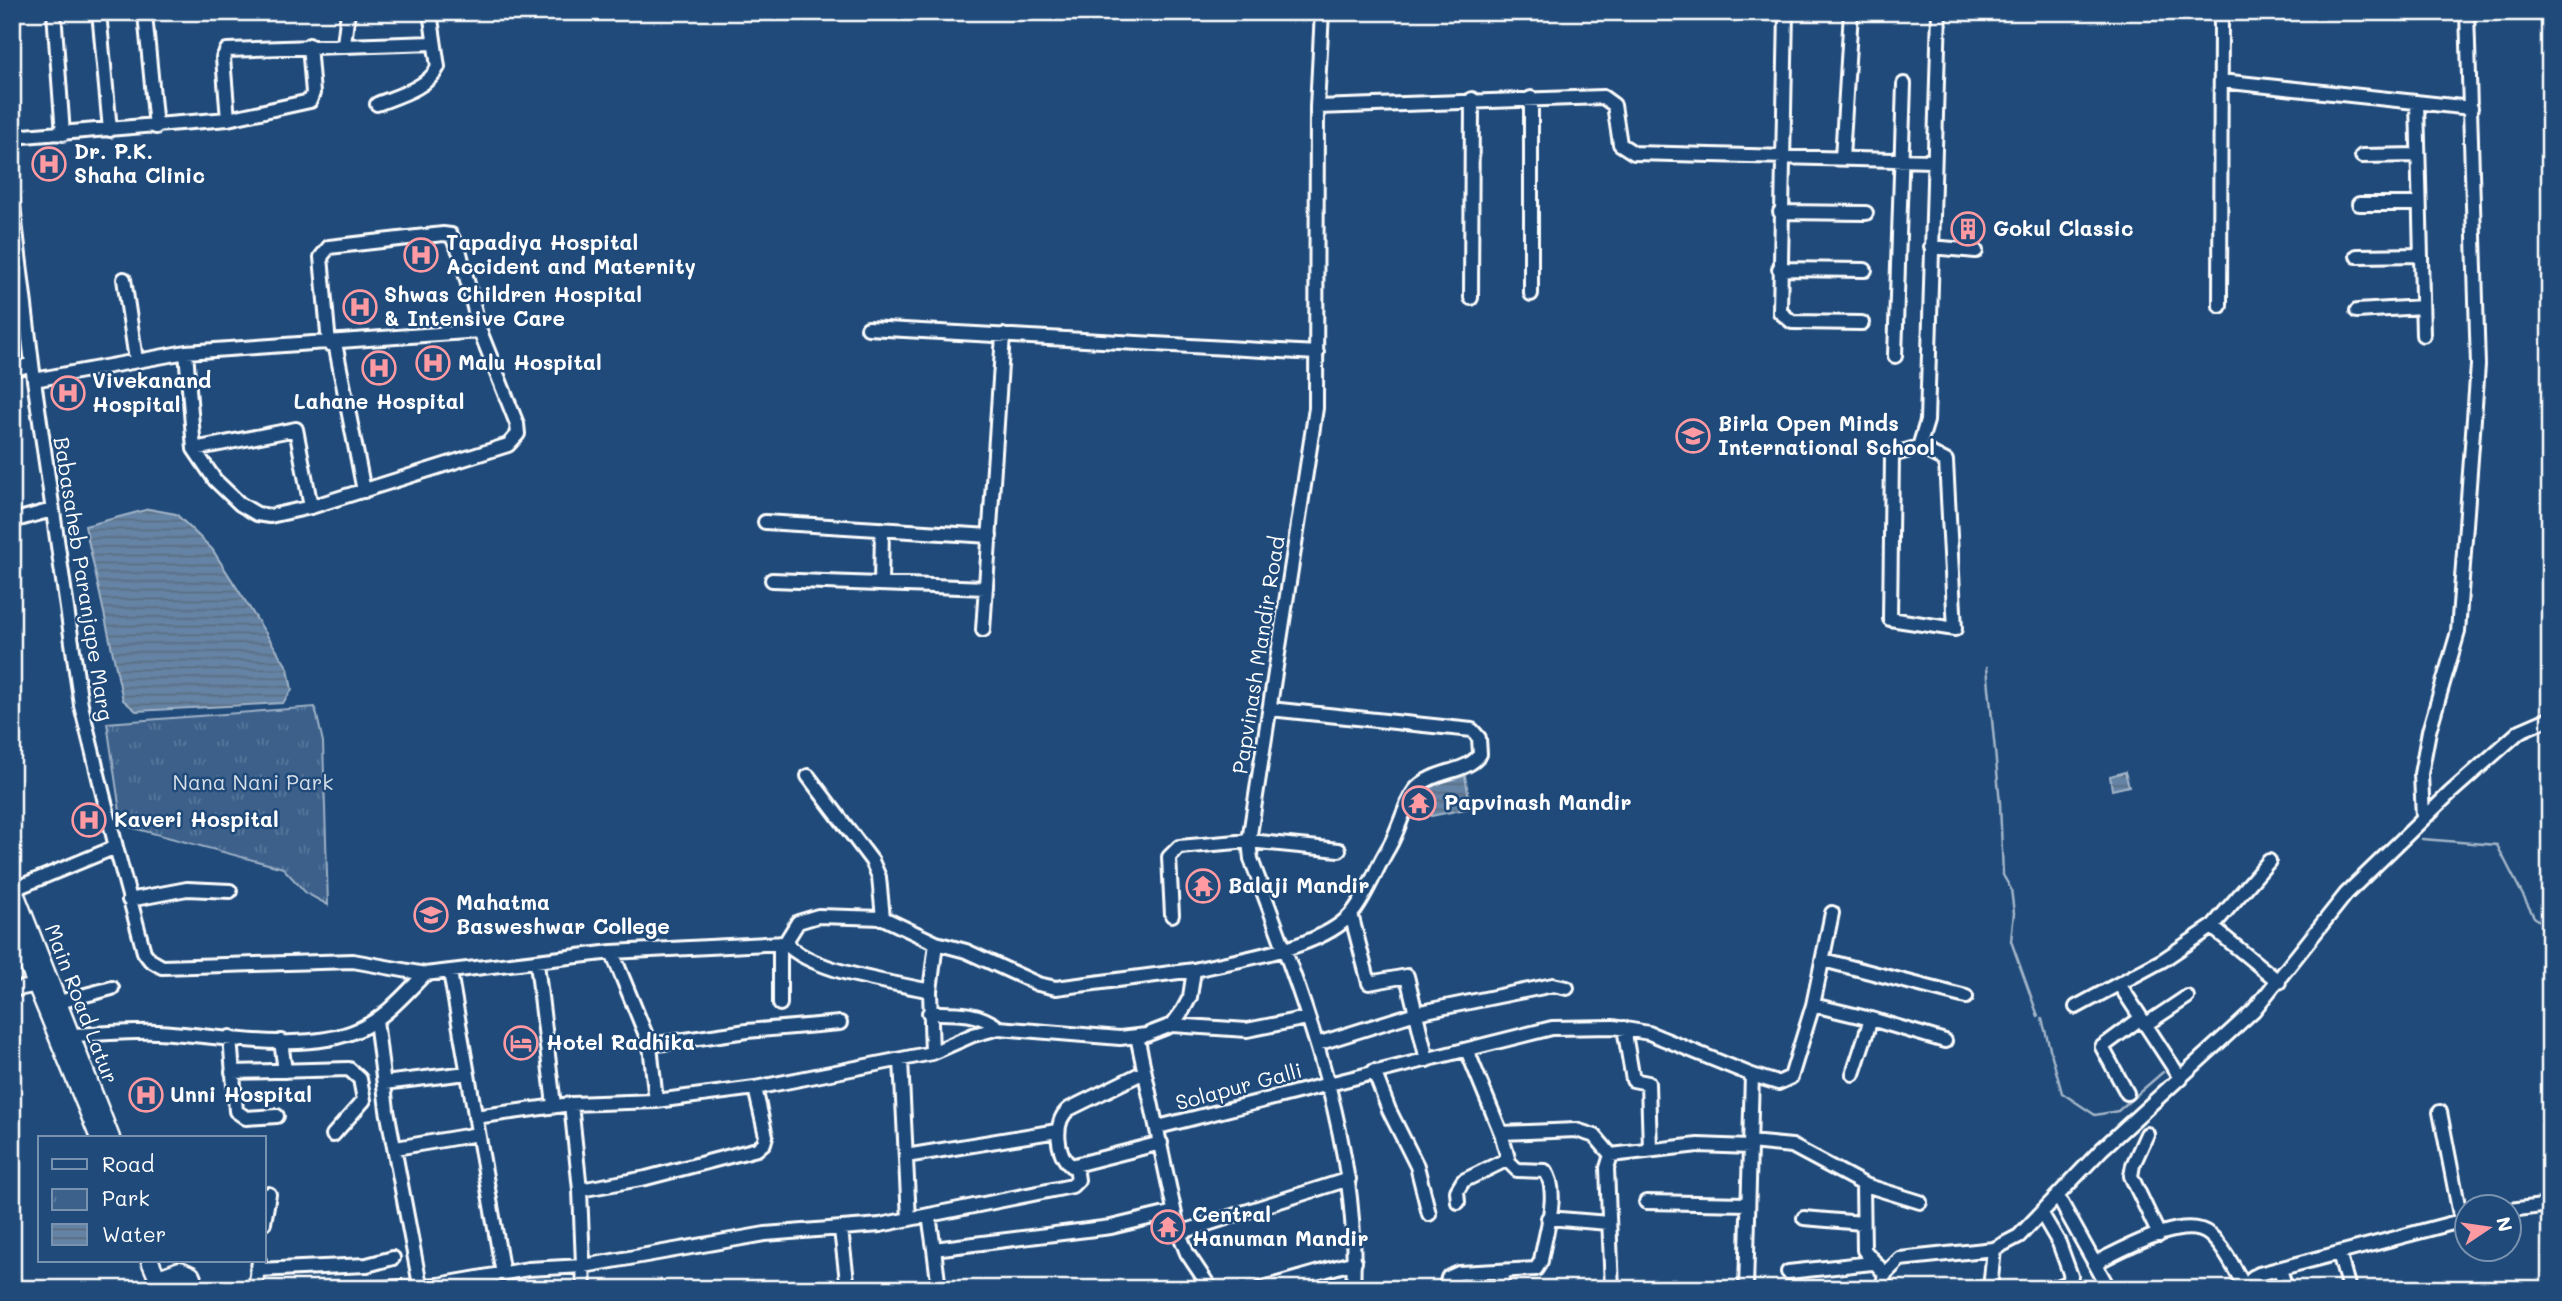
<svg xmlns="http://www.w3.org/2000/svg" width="2562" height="1301" font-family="Mali,sans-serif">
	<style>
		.park { fill: url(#park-tufts); stroke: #9eb0c5; stroke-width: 2 }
		.water { fill: url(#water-rules); stroke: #a3b5c8; stroke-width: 2 }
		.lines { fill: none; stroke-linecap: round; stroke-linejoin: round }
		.stream { stroke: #a3b5c8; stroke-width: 2.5 }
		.minor-casing { stroke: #fff; stroke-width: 18 }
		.major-casing { stroke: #fff; stroke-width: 21 }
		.minor { stroke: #1f4a7a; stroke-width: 12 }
		.major { stroke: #1f4a7a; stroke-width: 16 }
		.labels { text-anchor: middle; stroke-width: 5; stroke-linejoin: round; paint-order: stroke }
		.poi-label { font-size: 21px; font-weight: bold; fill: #fff; stroke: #1f4a7a; text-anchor: start }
		.street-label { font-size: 21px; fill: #fff; stroke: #1f4a7a }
		.park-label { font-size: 21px; fill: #d8dfe8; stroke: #1f4a7a }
	</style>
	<defs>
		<pattern id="park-tufts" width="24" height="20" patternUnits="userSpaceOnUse" patternTransform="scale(1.75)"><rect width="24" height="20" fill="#3c618b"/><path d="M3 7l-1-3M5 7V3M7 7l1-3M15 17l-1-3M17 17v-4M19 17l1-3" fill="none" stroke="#59799c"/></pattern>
		<pattern id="water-rules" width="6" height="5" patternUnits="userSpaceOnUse" patternTransform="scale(1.75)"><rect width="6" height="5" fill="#6583a4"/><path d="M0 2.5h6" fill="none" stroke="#5b6d81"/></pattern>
	</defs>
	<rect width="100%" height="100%" fill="#1f4a7a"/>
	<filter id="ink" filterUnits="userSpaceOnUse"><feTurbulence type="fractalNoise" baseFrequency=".0143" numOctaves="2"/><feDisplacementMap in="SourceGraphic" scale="14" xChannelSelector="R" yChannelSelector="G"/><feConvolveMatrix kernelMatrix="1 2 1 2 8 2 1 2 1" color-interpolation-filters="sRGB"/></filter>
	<g filter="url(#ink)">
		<path class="park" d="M315,707L323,742L328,905L306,893L283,868L122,825L107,723Z"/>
		<path class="water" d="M149,509L176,514L212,549L288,668L292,690L283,703L136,711L123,700L85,526Z
			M2125,772L2129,786L2112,790L2110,776Z
			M1465,776L1471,808L1431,816L1425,787Z"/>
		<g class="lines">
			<path class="stream" d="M1987,667L2000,803L2003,875L2011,889L2014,913L2011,941L2038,1016
				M2422,839L2497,845L2534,917L2550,928
				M2042,1019L2062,1093L2095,1115L2118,1111L2163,1072"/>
			<defs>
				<path id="minor" d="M54,12L63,134
					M99,12L110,130
					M1322,12L1317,107L1316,408L1249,841L1251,859C1302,997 1361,1140 1353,1289
					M1786,12L1780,312L1792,322L1862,323
					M145,14L156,127
					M344,44L348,12
					M2221,81L2471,108
					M2417,102L2423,335
					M377,104C397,96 428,88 438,67L430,12
					M1317,107L1603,97L1614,105L1620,144L1634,153L1933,161
					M228,119L310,101L313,93L309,45
					M12,137L228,119L223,58L227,50L434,43
					M2362,156L2418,155
					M1842,158L1851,12
					M12,197L34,380L81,705L116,847L14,889
					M2359,204H2419
					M1780,212L1866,213
					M1931,247L1976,251
					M2357,256L2421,255
					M1779,269L1865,270
					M124,279L136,360
					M1531,294V98
					M1471,298L1472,99
					M2220,306L2221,12
					M2357,311L2422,307
					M868,328L1317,353
					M335,343L364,491
					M329,344L321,257L329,247L443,234L451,235L460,253L480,331
					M1895,356L1904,84
					M12,370L32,364
					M34,380L186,352L480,331L517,424L518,434L508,445L311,507L270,516L257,514L240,504L215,480L194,449L186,352
					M1919,447L1946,461L1955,629L1890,619L1892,455L1919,447L1927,421L1939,12
					M194,449L296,429L311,507
					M12,521L52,510
					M765,522L990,536
					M772,580L986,588
					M881,584L882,529
					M983,630L1003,335
					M808,776L872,861L879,877L883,918
					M2423,819L2421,774L2429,731L2458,632L2478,365L2467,12
					M116,847L144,952L150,960L162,967L353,961L425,974L612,952L785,943L798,922L818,916L883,918L936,943L966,951L1038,984L1056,988L1194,970
					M129,900L187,889L230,891
					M1351,914L1369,983L1407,976L1427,1060
					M1172,915L1169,857L1179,847L1249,841L1339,850
					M2212,927L2279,982
					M780,943V1004
					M785,943C815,973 888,981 930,991L932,1053
					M612,952L650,1045L656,1101
					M1823,960L1966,997
					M537,963L554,1105
					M450,972L503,1274
					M2119,984L2181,1079
					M12,990L43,984
					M930,991L936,943
					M59,1002L112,988
					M1813,1005L1832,913
					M2076,1007L2163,960L2212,927L2269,861
					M929,1013C955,1013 977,1011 999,1028
					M1871,1019L1945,1041
					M376,1020L387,1110L420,1285
					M1172,1025L1247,1030L1307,1018
					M2145,1025L2187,997
					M1624,1028L1633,1080L1648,1083L1650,1149
					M72,1035C101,1034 130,1031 158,1032C217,1035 305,1055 360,1029C386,1017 405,994 425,974
					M1137,1036L1179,1233L1349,1179
					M230,1037L236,1111L246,1118L277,1116
					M281,1041L285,1071
					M1317,1044L1416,1013L1553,985L1567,988
					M650,1045L747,1031L840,1023
					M901,1060L909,1219
					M1374,1071L1389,1110L1417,1166L1429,1214
					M232,1072L349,1069L360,1079L364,1100L333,1135
					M1144,1072L1069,1109C1053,1121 1056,1154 1071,1166L1161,1143
					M1752,1075L1778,1083L1791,1077L1813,1005L1871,1019L1853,1074
					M384,1083L467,1073
					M2127,1093L2102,1047L2141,1018
					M571,1104L580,1190L584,1289
					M2440,1112L2461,1220
					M475,1117L571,1104L656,1101L755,1088L932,1053L973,1035L999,1028L1120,1038L1146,1035L1172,1025L1183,1010L1190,997L1194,970C1239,959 1323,949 1353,912C1368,893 1376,868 1389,847C1399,830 1406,800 1416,789C1433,769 1467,774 1480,754L1479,738L1472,730L1270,709
					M1158,1127L1552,1028L1614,1027L1649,1033L1752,1075L1746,1289
					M1501,1133L1576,1130L1595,1136L1611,1155
					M2147,1134L2133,1165L2131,1176L2159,1235
					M1750,1142L1792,1146L1865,1185L1920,1202
					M396,1148L478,1134
					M906,1156L1057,1131
					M1863,1184L1864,1250L1885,1274
					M580,1190L646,1178L757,1149L764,1143L766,1136L755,1088
					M2058,1197L2109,1289
					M1458,1202L1457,1191L1463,1181L1508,1159
					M1646,1202L1748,1204
					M2510,1210L2550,1205
					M2042,1214L2059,1243L2071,1276L2068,1283L2052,1289
					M929,1215L934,1249
					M1548,1218L1608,1223
					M1804,1218L1862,1223
					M264,1223L269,1194
					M841,1230L848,1289
					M1179,1233L1187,1253L1211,1289
					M2339,1253L2349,1289
					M2095,1263C2120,1251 2185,1213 2210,1235C2225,1248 2236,1272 2246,1289
					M2280,1269L2286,1289
					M257,1270L367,1265L393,1258
					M1788,1272L1872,1263
					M255,1289L259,1261
					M364,1289L438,1285L528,1269L584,1266L765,1234L880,1225L1072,1186L1078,1180L1076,1166
					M939,1289L934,1249L1111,1227L1174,1212
					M1260,1289L1355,1262
					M1445,1289L1448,1278L1459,1273L1536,1269L1541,1261C1544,1237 1561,1192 1545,1171L1517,1170L1509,1162L1501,1133L1467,1050
					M1498,1289L1505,1271
					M1612,1289L1607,1168L1611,1155L1698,1145L1750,1147
					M1659,1289L1671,1288
					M1882,1289L1885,1274L1900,1259L1994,1249L2019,1236L2102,1149L2254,1010L2346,894L2450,793L2520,731L2550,718
					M1990,1289L1994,1249
					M2246,1289L2253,1277L2259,1274L2468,1219"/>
				<path id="major" d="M12,885L111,1138
					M12,926L99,1138
					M150,1261L160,1284
					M159,1289L164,1276L180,1270L191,1275L197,1289"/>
			</defs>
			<use href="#minor" class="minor-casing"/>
			<use href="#major" class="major-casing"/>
			<use href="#minor" class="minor"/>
			<use href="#major" class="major"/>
		</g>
	</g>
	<defs>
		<symbol id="hospital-ring" viewBox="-11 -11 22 22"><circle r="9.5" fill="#1f4a7a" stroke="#ff9aa2" stroke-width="1.5"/><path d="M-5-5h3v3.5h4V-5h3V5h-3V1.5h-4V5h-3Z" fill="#ff9aa2"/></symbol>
		<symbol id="building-ring" viewBox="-11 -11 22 22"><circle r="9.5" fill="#1f4a7a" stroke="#ff9aa2" stroke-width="1.5"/><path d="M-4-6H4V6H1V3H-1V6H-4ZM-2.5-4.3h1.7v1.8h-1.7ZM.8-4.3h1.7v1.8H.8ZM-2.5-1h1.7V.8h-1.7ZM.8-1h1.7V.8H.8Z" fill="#ff9aa2"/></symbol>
		<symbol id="university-ring" viewBox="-11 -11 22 22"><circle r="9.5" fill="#1f4a7a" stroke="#ff9aa2" stroke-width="1.5"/><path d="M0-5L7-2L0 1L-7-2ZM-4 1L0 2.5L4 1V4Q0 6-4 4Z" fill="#ff9aa2"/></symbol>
		<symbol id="temple-ring" viewBox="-11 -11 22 22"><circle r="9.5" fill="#1f4a7a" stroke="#ff9aa2" stroke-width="1.5"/><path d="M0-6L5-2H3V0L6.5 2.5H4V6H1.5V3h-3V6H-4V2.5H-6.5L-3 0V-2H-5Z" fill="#ff9aa2"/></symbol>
		<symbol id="hotel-ring" viewBox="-11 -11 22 22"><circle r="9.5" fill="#1f4a7a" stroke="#ff9aa2" stroke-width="1.5"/><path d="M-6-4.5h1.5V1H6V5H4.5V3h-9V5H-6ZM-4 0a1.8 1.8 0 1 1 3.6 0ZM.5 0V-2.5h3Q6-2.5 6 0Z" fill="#ff9aa2"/></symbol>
	</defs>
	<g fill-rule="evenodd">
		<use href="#hospital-ring" x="30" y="145" width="38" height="38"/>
		<use href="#building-ring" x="1949" y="210" width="38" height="38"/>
		<use href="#hospital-ring" x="402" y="236" width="38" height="38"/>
		<use href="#hospital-ring" x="341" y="288" width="38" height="38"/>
		<use href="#hospital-ring" x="414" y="344" width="38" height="38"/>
		<use href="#hospital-ring" x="360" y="349" width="38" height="38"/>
		<use href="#hospital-ring" x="49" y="374" width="38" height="38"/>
		<use href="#university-ring" x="1674" y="417" width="38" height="38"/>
		<use href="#temple-ring" x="1400" y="784" width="38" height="38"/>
		<use href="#hospital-ring" x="70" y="801" width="38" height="38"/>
		<use href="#temple-ring" x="1184" y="867" width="38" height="38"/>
		<use href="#university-ring" x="412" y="896" width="38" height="38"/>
		<use href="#hotel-ring" x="502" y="1024" width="38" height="38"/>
		<use href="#hospital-ring" x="127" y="1076" width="38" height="38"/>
		<use href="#temple-ring" x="1149" y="1208" width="38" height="38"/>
	</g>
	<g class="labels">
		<g class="poi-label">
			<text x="74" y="159">Dr. P.K.<tspan x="74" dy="24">Shaha Clinic</tspan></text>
			<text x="1993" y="236">Gokul Classic</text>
			<text x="446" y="250">Tapadiya Hospital<tspan x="446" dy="24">Accident and Maternity</tspan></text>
			<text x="384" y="302">Shwas Children Hospital<tspan x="384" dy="24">&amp; Intensive Care</tspan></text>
			<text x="458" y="370">Malu Hospital</text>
			<text x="92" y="388">Vivekanand<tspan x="92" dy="24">Hospital</tspan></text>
			<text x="379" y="409" text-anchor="middle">Lahane Hospital</text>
			<text x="1718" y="431">Birla Open Minds<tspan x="1718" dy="24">International School</tspan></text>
			<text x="1444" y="810">Papvinash Mandir</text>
			<text x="114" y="827">Kaveri Hospital</text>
			<text x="1228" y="893">Balaji Mandir</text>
			<text x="456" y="910">Mahatma<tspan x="456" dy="24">Basweshwar College</tspan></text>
			<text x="546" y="1050">Hotel Radhika</text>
			<text x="170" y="1102">Unni Hospital</text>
			<text x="1192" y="1222">Central<tspan x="1192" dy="24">Hanuman Mandir</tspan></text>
		</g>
		<g class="street-label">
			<text transform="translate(83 579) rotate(81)" y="7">Babasaheb Paranjape Marg</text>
			<text transform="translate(1259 655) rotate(-81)" y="7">Papvinash Mandir Road</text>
			<text transform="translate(81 1004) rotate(69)" y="7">Main Road Latur</text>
			<text transform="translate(1239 1087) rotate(-15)" y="7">Solapur Galli</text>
		</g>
		<g class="park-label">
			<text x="253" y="790">Nana Nani Park</text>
		</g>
	</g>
	<rect width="2562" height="1301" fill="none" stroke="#1f4a7a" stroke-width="42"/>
	<rect x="21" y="21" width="2520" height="1259" fill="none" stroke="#fff" stroke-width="2.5" filter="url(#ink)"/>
	<rect x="38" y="1136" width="228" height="126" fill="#1f4a7a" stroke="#7992af" stroke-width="2"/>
	<rect x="52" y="1159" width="35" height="10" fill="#1f4a7a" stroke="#7992af" stroke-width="2"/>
	<text x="102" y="1172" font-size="21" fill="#ffffff">Road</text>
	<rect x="52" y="1189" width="35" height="21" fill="url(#park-tufts)" stroke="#7992af" stroke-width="2"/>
	<text x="102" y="1206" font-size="21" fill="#ffffff">Park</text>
	<rect x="52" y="1224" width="35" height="21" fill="url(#water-rules)" stroke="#7992af" stroke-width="2"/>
	<text x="102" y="1242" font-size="21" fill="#ffffff">Water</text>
	<g transform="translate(2488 1228) rotate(77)"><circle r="33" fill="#1f4a7a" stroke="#7992af" stroke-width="2"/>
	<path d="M0-5L12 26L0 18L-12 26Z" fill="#ff9aa2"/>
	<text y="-10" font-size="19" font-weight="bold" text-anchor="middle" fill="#ffffff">N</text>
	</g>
</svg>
